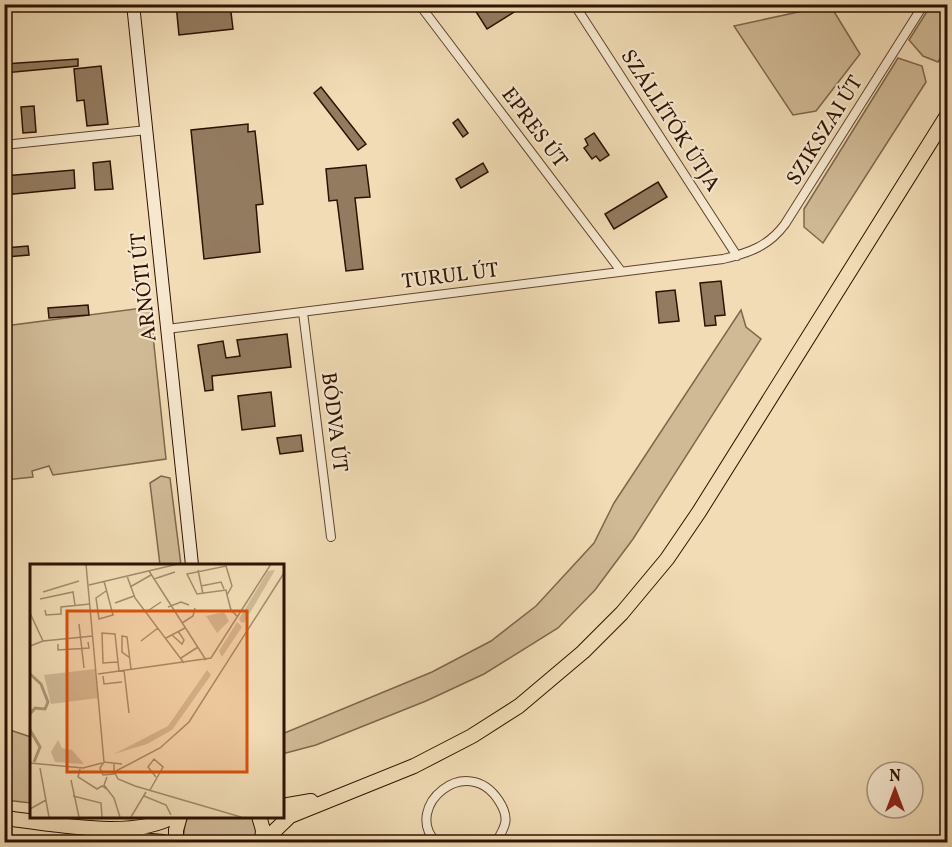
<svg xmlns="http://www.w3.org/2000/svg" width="952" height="847" font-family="Vollkorn,serif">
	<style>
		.green { fill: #d0ba96; stroke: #7f664c; stroke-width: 1.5 }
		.building { fill: #937b5f; stroke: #2e1201; stroke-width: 1.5 }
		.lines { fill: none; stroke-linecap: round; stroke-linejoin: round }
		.street-casing { stroke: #5f442e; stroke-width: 10 }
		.secondary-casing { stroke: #2e1201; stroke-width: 14 }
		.primary-casing { stroke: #2e1201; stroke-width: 16 }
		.street { stroke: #f6e8cf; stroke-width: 8 }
		.secondary { stroke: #f6e8cf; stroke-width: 12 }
		.primary { stroke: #f1dcb5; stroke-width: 14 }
		.labels { text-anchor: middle; stroke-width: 4.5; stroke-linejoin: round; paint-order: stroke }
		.street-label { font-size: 21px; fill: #2e1201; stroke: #f6e8cf }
		.inset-river { fill: none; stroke: #af9778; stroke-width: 3 }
		.inset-road { fill: none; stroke: #a38b6d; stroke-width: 1.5 }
		.view { fill: #d5520b; fill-opacity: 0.15; stroke: #d5520b; stroke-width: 3 }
		.inset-edge { fill: none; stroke: #2e1201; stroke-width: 3 }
	</style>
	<rect width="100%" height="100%" fill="#f1dcb5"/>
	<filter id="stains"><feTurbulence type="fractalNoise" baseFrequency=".00333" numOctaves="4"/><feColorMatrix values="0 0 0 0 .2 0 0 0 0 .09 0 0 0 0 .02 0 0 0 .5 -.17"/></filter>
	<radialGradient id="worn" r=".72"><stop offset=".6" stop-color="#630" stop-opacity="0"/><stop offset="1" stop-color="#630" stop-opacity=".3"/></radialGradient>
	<path class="green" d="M830,5L860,54L816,111L793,115L734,26Z
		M931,5H947V47L938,62L923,56L909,40Z
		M898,58L922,66L926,82L823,243L804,227V209Z
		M150,307L166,459L53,475L49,466L32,471L33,477L5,480V326Z
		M741,310L746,327L761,339L633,539L595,590L558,628L484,674L426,701L316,745L282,754V734L432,672L491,641L536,606L594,543L614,503Z
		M161,476L170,478L181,565H160L150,483Z
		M4,728L31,737V803L5,800Z
		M189,816H251L256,826V842H183L185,823Z"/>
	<path class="building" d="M176,4H230L233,29L179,35Z
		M477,4H527L487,29L473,7Z
		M78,59V66L4,73V64Z
		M101,66L108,124L87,126L84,100L77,101L74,69Z
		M321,87L366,144L358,150L314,93Z
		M34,106L36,132L23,133L21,107Z
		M458,119L468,133L463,137L453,123Z
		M248,124V132L255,131L263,204L256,205L260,252L204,259L191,130Z
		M594,133L609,155L600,161L596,156L592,159L584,148L588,145L585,139Z
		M110,161L113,189L95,190L93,163Z
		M483,163L488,172L461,188L456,179Z
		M366,165L370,197L355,198L363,269L346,271L337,200L329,201L326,169Z
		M74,170L75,188L4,195V176Z
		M658,182L667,197L614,229L605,214Z
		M28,246L29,255L6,257L5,248Z
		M721,281L725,315L715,316L716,325L705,326L700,283Z
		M675,290L679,321L659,323L656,292Z
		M88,305L89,315L49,318L48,308Z
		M287,334L291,367L212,376L213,390L205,391L198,345L223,341L226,358L240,356L237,340Z
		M271,392L275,426L242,430L238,396Z
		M301,435L303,451L280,454L277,438Z"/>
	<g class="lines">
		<defs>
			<path id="street" d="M419,4L621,271
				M574,4L737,256
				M4,145L147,130
				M303,312L331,537
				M167,329L723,259C749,253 769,246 785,224L924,4
				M436,842C402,807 467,751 499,801C510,818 506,826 496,842"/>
			<path id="secondary" d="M133,4L192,565"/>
			<path id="primary" d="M282,806L311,801
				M259,816L263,830L262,842
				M4,818C52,823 132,841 174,816
				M91,836L163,842
				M176,842V830L180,816
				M263,842L290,816L414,766L472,736L519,706L583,652L622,613L667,559L699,512L948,114"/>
		</defs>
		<use href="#street" class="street-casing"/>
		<use href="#secondary" class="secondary-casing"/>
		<use href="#primary" class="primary-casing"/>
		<use href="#street" class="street"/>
		<use href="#secondary" class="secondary"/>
		<use href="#primary" class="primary"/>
	</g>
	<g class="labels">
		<g class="street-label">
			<text transform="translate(671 120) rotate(57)" y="7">SZÁLLÍTÓK ÚTJA</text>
			<text transform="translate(535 127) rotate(53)" y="7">EPRES ÚT</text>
			<text transform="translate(824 130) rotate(-58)" y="7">SZIKSZAI ÚT</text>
			<text transform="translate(450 275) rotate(-7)" y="7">TURUL ÚT</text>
			<text transform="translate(143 287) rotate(-96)" y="7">ARNÓTI ÚT</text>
			<text transform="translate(335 422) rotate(83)" y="7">BÓDVA ÚT</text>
		</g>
	</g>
	<g transform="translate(30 564)">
		<rect width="254" height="254" fill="#f1dcb5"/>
		<path d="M245,6L214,59L211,58L209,55L238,7ZM194,48L199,57L187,69L176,52ZM207,58L212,63L192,93L189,87ZM65,105L68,134L21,140L14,111ZM177,106L181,111L142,166L117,180L84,190L138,162ZM28,176L32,184L42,186L54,200L25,198L21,188Z" fill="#d0ba96"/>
		<path class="inset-river" d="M0,110L11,120L18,138L15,145L5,144L0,150M0,166L10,183L4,198"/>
		<path class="inset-road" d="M56,0L74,198M168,6L173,30M119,7L176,96M97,12L105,34L154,99M124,15L145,8M74,17L83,51L69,55L66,34L76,27M59,21L148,0M171,22L191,18L194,25M100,23L121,11M13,28L49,17M197,31L202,22L196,2L157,10L167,30L196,26L197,31L201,46L208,53M10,35L43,28L45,41M85,39L104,32M138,43L151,38L159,41M15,46L16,51L31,50V43L60,40M116,48L131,38M0,49L13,77M152,59L163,52L165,44M49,60L54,104M142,71L152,80L154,76L148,67M136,74L155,64M111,77L128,64M28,80V86L59,84L58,78M0,82L13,77L63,72M100,94L92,88V72L97,73L101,105M151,94L168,83M88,98L73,99L72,69L85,70L88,98L89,107M94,106L99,149M68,110L181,94L241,0M73,112L74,120L92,118M0,199L53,204L72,199M84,199V210L73,211L70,204L74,198L92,200M10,204L19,253M50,205L48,213L67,225L72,222L78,226M86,207L130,184L159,158L254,9M85,209L88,215L105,222L211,253M77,213L74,221L84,234L90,253M41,216L49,253M120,226L133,203L124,195L118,203L126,213M43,232L71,239L72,253M114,232L136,241L141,251M0,245L16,236M101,253L116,228"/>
		<path class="view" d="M37,47H217V208H37Z"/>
		<rect width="254" height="254" class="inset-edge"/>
	</g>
	<rect width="952" height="847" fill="none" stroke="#f1dcb5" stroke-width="24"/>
	<rect x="6" y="6" width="940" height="835" fill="none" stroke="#2e1201" stroke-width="3"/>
	<rect x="12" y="12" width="928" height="823" fill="none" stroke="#2e1201" stroke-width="1.5"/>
	<g transform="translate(895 790)"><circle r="28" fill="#f6e8cf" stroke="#a6927d" stroke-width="1.5"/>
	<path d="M0-4.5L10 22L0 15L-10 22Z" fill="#8f2418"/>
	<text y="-9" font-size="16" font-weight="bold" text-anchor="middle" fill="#2e1201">N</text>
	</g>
	<rect width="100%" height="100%" filter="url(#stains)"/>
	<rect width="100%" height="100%" fill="url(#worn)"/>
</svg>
